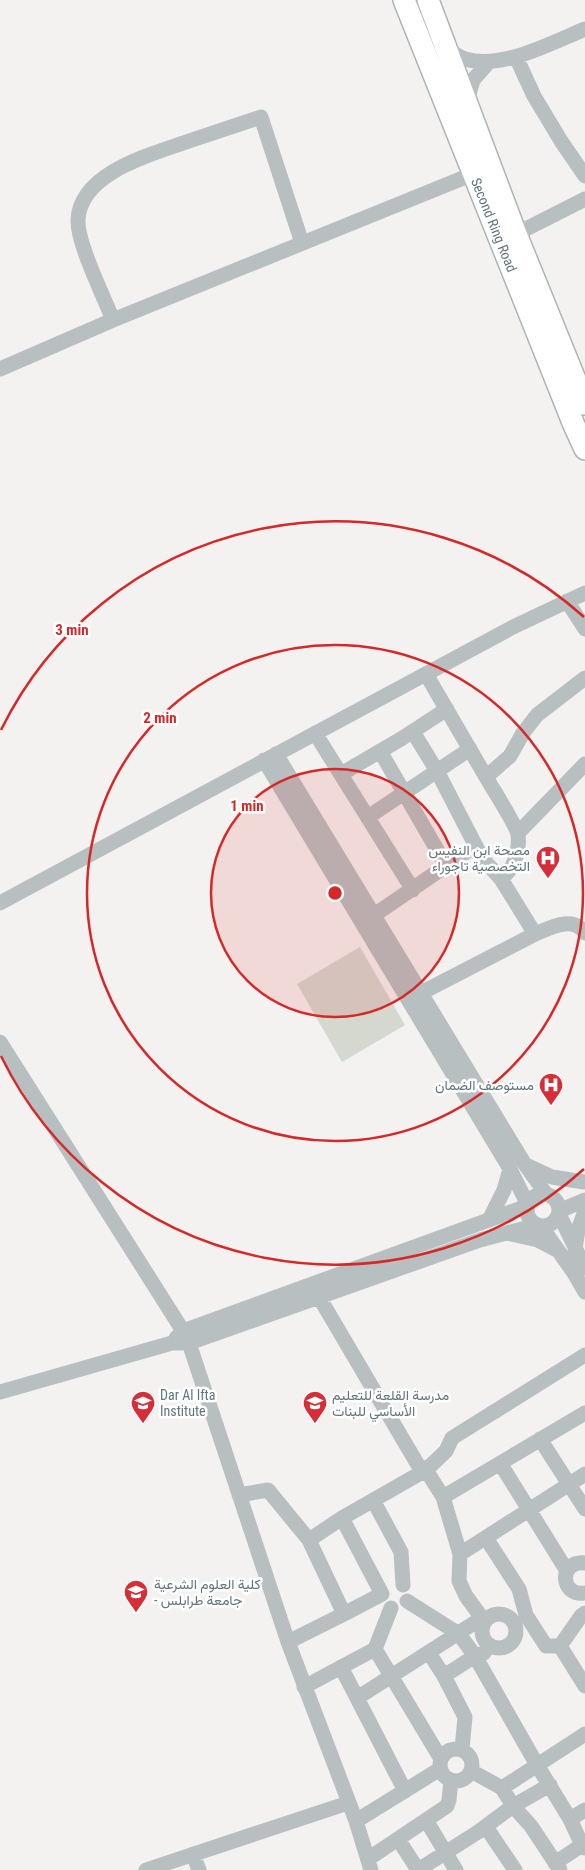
<svg xmlns="http://www.w3.org/2000/svg" width="585" height="1870" font-family="'Roboto Condensed',Vazirmatn,sans-serif">
	<style>
		.green { fill: #d5d8cf }
		.lines { fill: none; stroke-linecap: round; stroke-linejoin: round }
		.highway-casing { stroke: #aeb4b5; stroke-width: 24 }
		.minor { stroke: #b8bfc0; stroke-width: 15 }
		.highway { stroke: #fff; stroke-width: 21 }
		.ring { fill: none; stroke: #d62828; stroke-width: 2.5 }
		.labels { text-anchor: middle; stroke-width: 5; stroke-linejoin: round; paint-order: stroke }
		.street-label { font-size: 14px; fill: #61767a; stroke: #fff }
		.poi-label { font-size: 14px; fill: #61767a; stroke: #fff; text-anchor: start }
		.centre { fill: #d62828; stroke: #fff; stroke-width: 2.5 }
		.ring-label { font-size: 15px; text-anchor: middle; font-weight: bold; fill: #d62828; stroke: #fff; stroke-width: 5; stroke-linejoin: round; paint-order: stroke }
	</style>
	<rect width="100%" height="100%" fill="#f4f2f0"/>
	<path class="green" d="M360,947L405,1025L342,1062L297,984Z"/>
	<g class="lines">
		<defs>
			<path id="highway" d="M404,0L574,425L585,449
				M428,0L516,234L585,404"/>
		</defs>
		<use href="#highway" class="highway-casing"/>
		<path class="minor" d="M445,47C451,51 458,57 465,59C502,70 551,43 585,29
			M516,57L534,96L561,141L585,176
			M466,105L473,80L488,63
			M516,234L585,199
			M113,320C104,297 77,243 78,220C80,172 153,154 189,141C213,133 237,125 261,117L302,243
			M0,369L113,320L473,174
			M567,601L585,629
			M426,674L486,777
			M413,732L437,771L482,858L501,879L535,934
			M315,733L413,890
			M380,751L447,867
			M276,754L524,1163L546,1194
			M264,760L510,1169L527,1203
			M341,774L401,739L447,709
			M368,817L470,749
			M518,833L585,764
			M501,879C514,869 520,851 518,835C517,826 492,788 486,777L510,756L523,733L537,715L585,678
			M0,903L513,627L585,593
			M367,920L475,846
			M421,993L535,934C550,928 573,915 585,933
			M0,1042L183,1331L189,1343L288,1642L356,1821L371,1870
			M526,1165L552,1177L584,1182
			M527 1210a16 16 0 1 1 32 0a16 16 0 1 1-32 0Z
			M559,1211L585,1200
			M559,1214L585,1268
			M489,1220L504,1190L510,1169
			M541,1226L574,1273L585,1292
			M511,1234L538,1240L555,1249
			M575,1249L578,1230L585,1211
			M319,1297L418,1465L426,1470L443,1497L460,1554L459,1581L466,1596L484,1621
			M176,1338L183,1331L527,1206
			M0,1392L172,1343H189L480,1240L537,1225
			M540,1439L585,1509
			M500,1463L567,1571
			M239,1495L268,1490L309,1540L342,1518L426,1470L446,1451L452,1438L585,1355
			M443,1497L585,1413
			M373,1500L401,1552L403,1585
			M342,1518L382,1594L344,1614
			M486,1538L519,1589L526,1615L546,1646H560
			M460,1554L585,1474
			M585,1563C558,1560 560,1597 585,1593
			M407,1601L459,1634L475,1656L537,1765L570,1819L582,1845L585,1848
			M482 1631a17 17 0 1 1 34 0a17 17 0 1 1-34 0Z
			M288,1642L344,1614L309,1540
			M560,1646L585,1686
			M560,1646L581,1616L585,1613
			M375,1649L441,1759
			M429,1653L444,1676L475,1656L484,1653
			M341,1667L405,1791
			M444,1676L465,1717L462,1749
			M304,1687L375,1649L391,1608
			M357,1698L482,1618
			M440 1765a16 16 0 1 1 32 0a16 16 0 1 1-32 0Z
			M471,1771L502,1788L513,1806L550,1785
			M502,1788L585,1734
			M570,1819L585,1810
			M426,1820L456,1870
			M356,1821L440,1769
			M486,1827L515,1870
			M398,1839L418,1870
			M193,1854L199,1870
			M368,1859L447,1806L449,1800L451,1780
			M555,1863L582,1845
			M146,1870L348,1803
			M418,1870L478,1832L513,1806L531,1826L560,1870"/>
		<use href="#highway" class="highway"/>
	</g>
	<circle cx="335" cy="893" r="124" fill="#d62828" fill-opacity=".12"/>
	<g class="ring">
		<circle cx="335" cy="893" r="124"/>
		<circle cx="335" cy="893" r="248"/>
		<path d="M584 1169A372 372 0 0 1 1 1056M1 730A372 372 0 0 1 584 617"/>
	</g>
	<defs>
		<symbol id="hospital-pin" viewBox="-11 -11 22 30"><path d="M0 17L-7.5 6A9.5 9.5 0 1 1 7.5 6Z" fill="#d62d37" stroke="#fff"/><path d="M-5-5h3v3.5h4V-5h3V5h-3V1.5h-4V5h-3Z" fill="#fff"/></symbol>
		<symbol id="university-pin" viewBox="-11 -11 22 30"><path d="M0 17L-7.5 6A9.5 9.5 0 1 1 7.5 6Z" fill="#d62d37" stroke="#fff"/><path d="M0-5L7-2L0 1L-7-2ZM-4 1L0 2.5L4 1V4Q0 6-4 4Z" fill="#fff"/></symbol>
		<symbol id="school-pin" viewBox="-11 -11 22 30"><path d="M0 17L-7.5 6A9.5 9.5 0 1 1 7.5 6Z" fill="#d62d37" stroke="#fff"/><path d="M0-5L7-2L0 1L-7-2ZM-4 1L0 2.5L4 1V4Q0 6-4 4Z" fill="#fff"/></symbol>
	</defs>
	<g fill-rule="evenodd">
		<use href="#hospital-pin" x="534" y="844" width="28" height="38"/>
		<use href="#hospital-pin" x="537" y="1071" width="28" height="38"/>
		<use href="#university-pin" x="129" y="1389" width="28" height="38"/>
		<use href="#school-pin" x="301" y="1389" width="28" height="38"/>
		<use href="#university-pin" x="122" y="1578" width="28" height="38"/>
	</g>
	<g class="labels">
		<g class="street-label">
			<text transform="translate(494 225) rotate(68)" y="5">Second Ring Road</text>
		</g>
		<g class="poi-label">
			<text x="530" y="855" text-anchor="end">مصحة ابن النفيس<tspan x="530" dy="16">التخصصية تاجوراء</tspan></text>
			<text x="534" y="1090" text-anchor="end">مستوصف الضمان</text>
			<text x="160" y="1400">Dar Al Ifta<tspan x="160" dy="16">Institute</tspan></text>
			<text x="332" y="1400">مدرسة القلعة للتعليم<tspan x="332" dy="16">الأساسي للبنات</tspan></text>
			<text x="154" y="1589">كلية العلوم الشرعية<tspan x="154" dy="16">- جامعة طرابلس</tspan></text>
		</g>
	</g>
	<circle cx="335" cy="893" r="8" class="centre"/>
	<g class="ring-label">
		<text x="72" y="635">3 min</text>
		<text x="160" y="723">2 min</text>
		<text x="247" y="811">1 min</text>
	</g>
</svg>
